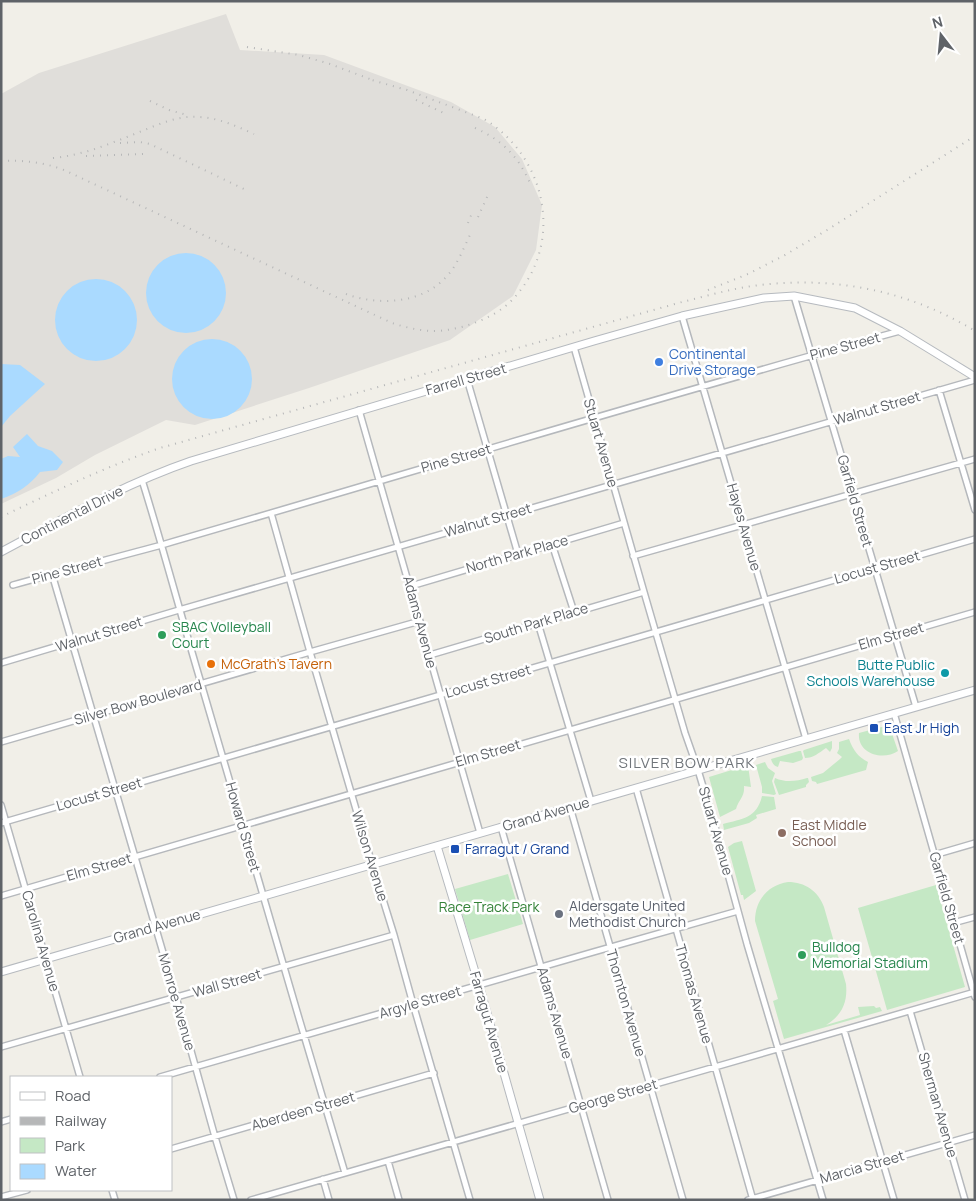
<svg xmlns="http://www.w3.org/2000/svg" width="976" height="1201" font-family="Manrope,sans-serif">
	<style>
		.industrial { fill: #e0deda }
		.green { fill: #c5e8c5 }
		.water { fill: #aadaff }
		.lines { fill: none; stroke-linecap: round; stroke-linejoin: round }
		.street-casing { stroke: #b5b8bc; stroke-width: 8 }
		.secondary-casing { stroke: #b6babf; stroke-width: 9 }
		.street { stroke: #fff; stroke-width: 5 }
		.secondary { stroke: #fff; stroke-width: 7 }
		.rail { stroke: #b6b7b8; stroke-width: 2; stroke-dasharray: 1 6; stroke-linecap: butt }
		.shop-dot { fill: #3f7fe0; stroke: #fff; stroke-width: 2 }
		.leisure-dot { fill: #2e9e5b; stroke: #fff; stroke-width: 2 }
		.food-dot { fill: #e8710a; stroke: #fff; stroke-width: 2 }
		.culture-dot { fill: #0f9aa8; stroke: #fff; stroke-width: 2 }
		.transit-dot { fill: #1a4fb4; stroke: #fff; stroke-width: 2 }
		.education-dot { fill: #8d6e63; stroke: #fff; stroke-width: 2 }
		.worship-dot { fill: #6b7280; stroke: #fff; stroke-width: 2 }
		.labels { text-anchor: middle; stroke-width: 5; stroke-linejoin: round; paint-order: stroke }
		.street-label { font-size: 14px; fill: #5f6368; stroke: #fff }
		.shop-label { font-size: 14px; fill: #366cbe; stroke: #fff; text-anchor: start }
		.leisure-label { font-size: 14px; fill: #27864d; stroke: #fff; text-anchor: start }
		.food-label { font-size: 14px; fill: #c56008; stroke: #fff; text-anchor: start }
		.culture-label { font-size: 14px; fill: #0d838f; stroke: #fff; text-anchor: end }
		.transit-label { font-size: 14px; fill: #164399; stroke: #fff; text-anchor: start }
		.education-label { font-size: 14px; fill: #785e54; stroke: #fff; text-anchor: start }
		.worship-label { font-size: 14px; fill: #5b616d; stroke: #fff; text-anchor: start }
		.park-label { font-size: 14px; fill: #348238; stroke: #fff }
		.neighbourhood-label { font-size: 15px; letter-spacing: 1px; fill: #70757a; stroke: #fff }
	</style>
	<rect width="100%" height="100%" fill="#f1efe8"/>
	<path class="industrial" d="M226,14L240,50L324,55L451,102L495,127L522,159L542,205L536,250L513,296L450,340L309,388L195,425L166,420L95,455L56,478L1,504V94L39,73Z"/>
	<path class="green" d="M889,725L898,751C883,761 857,754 859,733Z
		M849,739C853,750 858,757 868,762L866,770L817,784L816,782L812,781L811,777L823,773L840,759L842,757L837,753L839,749V742Z
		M832,741V748L830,752L826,748C819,753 813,758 805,758L803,751L804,750Z
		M799,751H801L803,758L802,760L793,763L780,761L778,767C774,766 772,763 771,759Z
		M765,762L768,768L775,773L772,781L776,794L774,795L762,793V787L756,765Z
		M748,765L751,787L744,786C745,797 739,799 736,809L720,817L709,777Z
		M775,778C786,783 797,781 807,778H808L809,782L806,785V787L779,795L774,782Z
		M762,796L774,797L776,809L756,815L757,818L749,823L724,830L723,824C742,819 757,818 762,796Z
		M742,841L756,891L744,900L743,895H741L728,847L734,843Z
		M508,874L523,924L470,940L455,889Z
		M788,882C805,882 818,891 824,907L846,984C848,1003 841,1016 826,1025L860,1015L858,1007L874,1006L876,1008L880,1007L882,1011L784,1039L773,1001L778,999L755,921C755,900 768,885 788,882Z
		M936,885L965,987L887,1010L858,908Z"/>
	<path class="water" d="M146 293a40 40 0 1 1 80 0a40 40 0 1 1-80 0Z
		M55 320a41 41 0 1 1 82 0a41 41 0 1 1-82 0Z
		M172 379a40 40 0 1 1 80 0a40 40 0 1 1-80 0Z
		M1,364L20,365L45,384L10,416L1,427Z
		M27,434L38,446L52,451L63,462L57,470L40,472C29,486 18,493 1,499V459L8,456L20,457L13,447Z"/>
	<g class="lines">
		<defs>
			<path id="street" d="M794,296L916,707
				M682,316L806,739
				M574,347L644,592L685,733L698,770L714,823L747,944L823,1200
				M467,379L518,554
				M939,390L975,510
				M359,410C400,551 440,692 480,833
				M142,480C163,547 181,616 201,683C249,847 296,1010 345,1173
				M271,513L310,652L372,864L394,935L413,1004L470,1200
				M552,544L574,612
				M633,556L975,459
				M52,574L176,997L215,1137L234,1200
				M13,585C63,571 114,558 165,544C410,473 654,398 900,331
				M411,586L624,523
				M538,623L591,801
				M430,655L644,592
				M1,663L179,610L975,380
				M894,713L975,997
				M1,742L310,652L420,621
				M636,788L753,1200
				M1,805L80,1077
				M570,807L683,1200
				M1,823L975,539
				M501,827L608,1200
				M934,855L975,843
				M1,896L975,612
				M953,923L975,917
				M910,1011L965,1200
				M844,1030L894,1200
				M1,1047L394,935
				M160,1077C353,1022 545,965 738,911
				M1,1122L11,1119
				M171,1149L434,1073
				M388,1161L399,1200
				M323,1179L329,1200
				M112,1190L115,1200
				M1,1197L27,1190
				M251,1200L715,1067L975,992
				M748,1200L975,1135"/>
			<path id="secondary" d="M1,552C63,519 124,484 191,461L594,341L682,316L764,298L794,296L855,308L900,331L975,377
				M437,846L479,985L540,1200
				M1,972L975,690"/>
		</defs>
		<use href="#street" class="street-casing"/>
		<use href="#secondary" class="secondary-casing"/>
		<use href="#street" class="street"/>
		<use href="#secondary" class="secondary"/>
		<path class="rail" d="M247,47L299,55L330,64L375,81
			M416,100L446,114
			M150,101L169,110L187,115
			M475,128C502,140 518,156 530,183
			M120,143L140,142L150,144L244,189
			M86,156L145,154
			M53,158C84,155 109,144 137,133C157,125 178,115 199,117C219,118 236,126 254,134
			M1,161C23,160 43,162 64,170L392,323C404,327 417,330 430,331C456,332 495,319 513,299C565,244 547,157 484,119L407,90L368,79
			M478,217L488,195
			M468,223L472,213
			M708,290L748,274L785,255L827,230L975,136
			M346,294C378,306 423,304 447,276C458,264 463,249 470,235
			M1,517C53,492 105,467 160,448L682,302C707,296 733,288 760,285C835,276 910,291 975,331"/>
	</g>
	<circle class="shop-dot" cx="659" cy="362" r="5"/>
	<g class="leisure-dot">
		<circle cx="162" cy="635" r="5"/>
		<circle cx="802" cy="955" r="5"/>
	</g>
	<circle class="food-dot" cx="211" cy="664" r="5"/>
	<circle class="culture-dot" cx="945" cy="673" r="5"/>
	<g class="transit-dot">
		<rect x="869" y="723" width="10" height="10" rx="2.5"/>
		<rect x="450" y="844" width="10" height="10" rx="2.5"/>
	</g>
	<circle class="education-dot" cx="782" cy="833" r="5"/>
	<circle class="worship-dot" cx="559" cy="914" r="5"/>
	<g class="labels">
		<g class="street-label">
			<text transform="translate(845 346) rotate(-15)" y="5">Pine Street</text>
			<text transform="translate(466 379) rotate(-16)" y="5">Farrell Street</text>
			<text transform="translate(877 408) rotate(-16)" y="5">Walnut Street</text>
			<text transform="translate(601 443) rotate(74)" y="5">Stuart Avenue</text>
			<text transform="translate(456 458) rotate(-16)" y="5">Pine Street</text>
			<text transform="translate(855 501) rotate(74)" y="5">Garfield Street</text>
			<text transform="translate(72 515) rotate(-27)" y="5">Continental Drive</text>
			<text transform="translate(488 520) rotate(-16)" y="5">Walnut Street</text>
			<text transform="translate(744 527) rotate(74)" y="5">Hayes Avenue</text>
			<text transform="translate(517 554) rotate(-16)" y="5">North Park Place</text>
			<text transform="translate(877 567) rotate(-16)" y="5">Locust Street</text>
			<text transform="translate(67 570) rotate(-15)" y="5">Pine Street</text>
			<text transform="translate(420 622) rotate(75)" y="5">Adams Avenue</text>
			<text transform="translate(536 623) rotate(-17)" y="5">South Park Place</text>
			<text transform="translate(99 634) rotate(-17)" y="5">Walnut Street</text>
			<text transform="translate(891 636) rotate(-16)" y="5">Elm Street</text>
			<text transform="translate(488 681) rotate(-16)" y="5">Locust Street</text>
			<text transform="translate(138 702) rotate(-16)" y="5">Silver Bow Boulevard</text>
			<text transform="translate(488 753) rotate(-16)" y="5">Elm Street</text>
			<text transform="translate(99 794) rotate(-16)" y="5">Locust Street</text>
			<text transform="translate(546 814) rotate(-16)" y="5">Grand Avenue</text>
			<text transform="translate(243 827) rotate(74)" y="5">Howard Street</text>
			<text transform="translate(716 831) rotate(74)" y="5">Stuart Avenue</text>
			<text transform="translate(370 856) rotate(73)" y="5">Wilson Avenue</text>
			<text transform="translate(99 867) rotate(-16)" y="5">Elm Street</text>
			<text transform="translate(947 898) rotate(74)" y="5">Garfield Street</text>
			<text transform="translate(157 926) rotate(-16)" y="5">Grand Avenue</text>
			<text transform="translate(41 941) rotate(74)" y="5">Carolina Avenue</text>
			<text transform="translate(227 983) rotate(-16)" y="5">Wall Street</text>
			<text transform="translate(694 994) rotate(74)" y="5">Thomas Avenue</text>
			<text transform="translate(177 1002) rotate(74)" y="5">Monroe Avenue</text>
			<text transform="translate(420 1002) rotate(-16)" y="5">Argyle Street</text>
			<text transform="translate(626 1003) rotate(74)" y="5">Thornton Avenue</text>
			<text transform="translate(555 1013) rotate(74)" y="5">Adams Avenue</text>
			<text transform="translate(489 1022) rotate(74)" y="5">Farragut Avenue</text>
			<text transform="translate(613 1096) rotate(-16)" y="5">George Street</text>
			<text transform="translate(938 1105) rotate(74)" y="5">Sherman Avenue</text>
			<text transform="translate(303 1111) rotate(-16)" y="5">Aberdeen Street</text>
			<text transform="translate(862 1167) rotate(-16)" y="5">Marcia Street</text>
		</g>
		<g class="shop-label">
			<text x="669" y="359">Continental<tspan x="669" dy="16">Drive Storage</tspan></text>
		</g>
		<g class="leisure-label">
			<text x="172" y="632">SBAC Volleyball<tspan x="172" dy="16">Court</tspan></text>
			<text x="812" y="952">Bulldog<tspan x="812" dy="16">Memorial Stadium</tspan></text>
		</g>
		<g class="food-label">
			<text x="221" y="669">McGrath's Tavern</text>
		</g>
		<g class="culture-label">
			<text x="935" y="670">Butte Public<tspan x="935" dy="16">Schools Warehouse</tspan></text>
		</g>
		<g class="transit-label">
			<text x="884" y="733">East Jr High</text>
			<text x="465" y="854">Farragut / Grand</text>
		</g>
		<g class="education-label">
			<text x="792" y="830">East Middle<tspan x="792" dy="16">School</tspan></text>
		</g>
		<g class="worship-label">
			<text x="569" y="911">Aldersgate United<tspan x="569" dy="16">Methodist Church</tspan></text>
		</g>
		<g class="park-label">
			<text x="489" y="912">Race Track Park</text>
		</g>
		<g class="neighbourhood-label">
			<text x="687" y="768">SILVER BOW PARK</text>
		</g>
	</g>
	<rect width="976" height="1201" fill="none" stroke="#5f6368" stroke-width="5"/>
	<rect x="10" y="1076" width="162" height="115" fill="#ffffff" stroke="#bfc1c3"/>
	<rect x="20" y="1092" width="25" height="8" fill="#ffffff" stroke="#bfc1c3"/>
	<text x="55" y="1101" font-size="15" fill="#5f6368">Road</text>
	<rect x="20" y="1117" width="25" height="8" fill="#b6b7b8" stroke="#bfc1c3"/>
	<text x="55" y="1126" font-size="15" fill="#5f6368">Railway</text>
	<rect x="20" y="1138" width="25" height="15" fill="#c5e8c5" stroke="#bfc1c3"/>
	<text x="55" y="1151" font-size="15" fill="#5f6368">Park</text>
	<rect x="20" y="1164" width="25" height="15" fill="#aadaff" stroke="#bfc1c3"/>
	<text x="55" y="1176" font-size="15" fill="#5f6368">Water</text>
	<g transform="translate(941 35) rotate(344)" stroke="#ffffff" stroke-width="4" paint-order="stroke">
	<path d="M0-4L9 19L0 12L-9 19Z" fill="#5f6368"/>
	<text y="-8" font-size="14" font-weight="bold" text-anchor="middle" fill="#5f6368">N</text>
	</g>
</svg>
